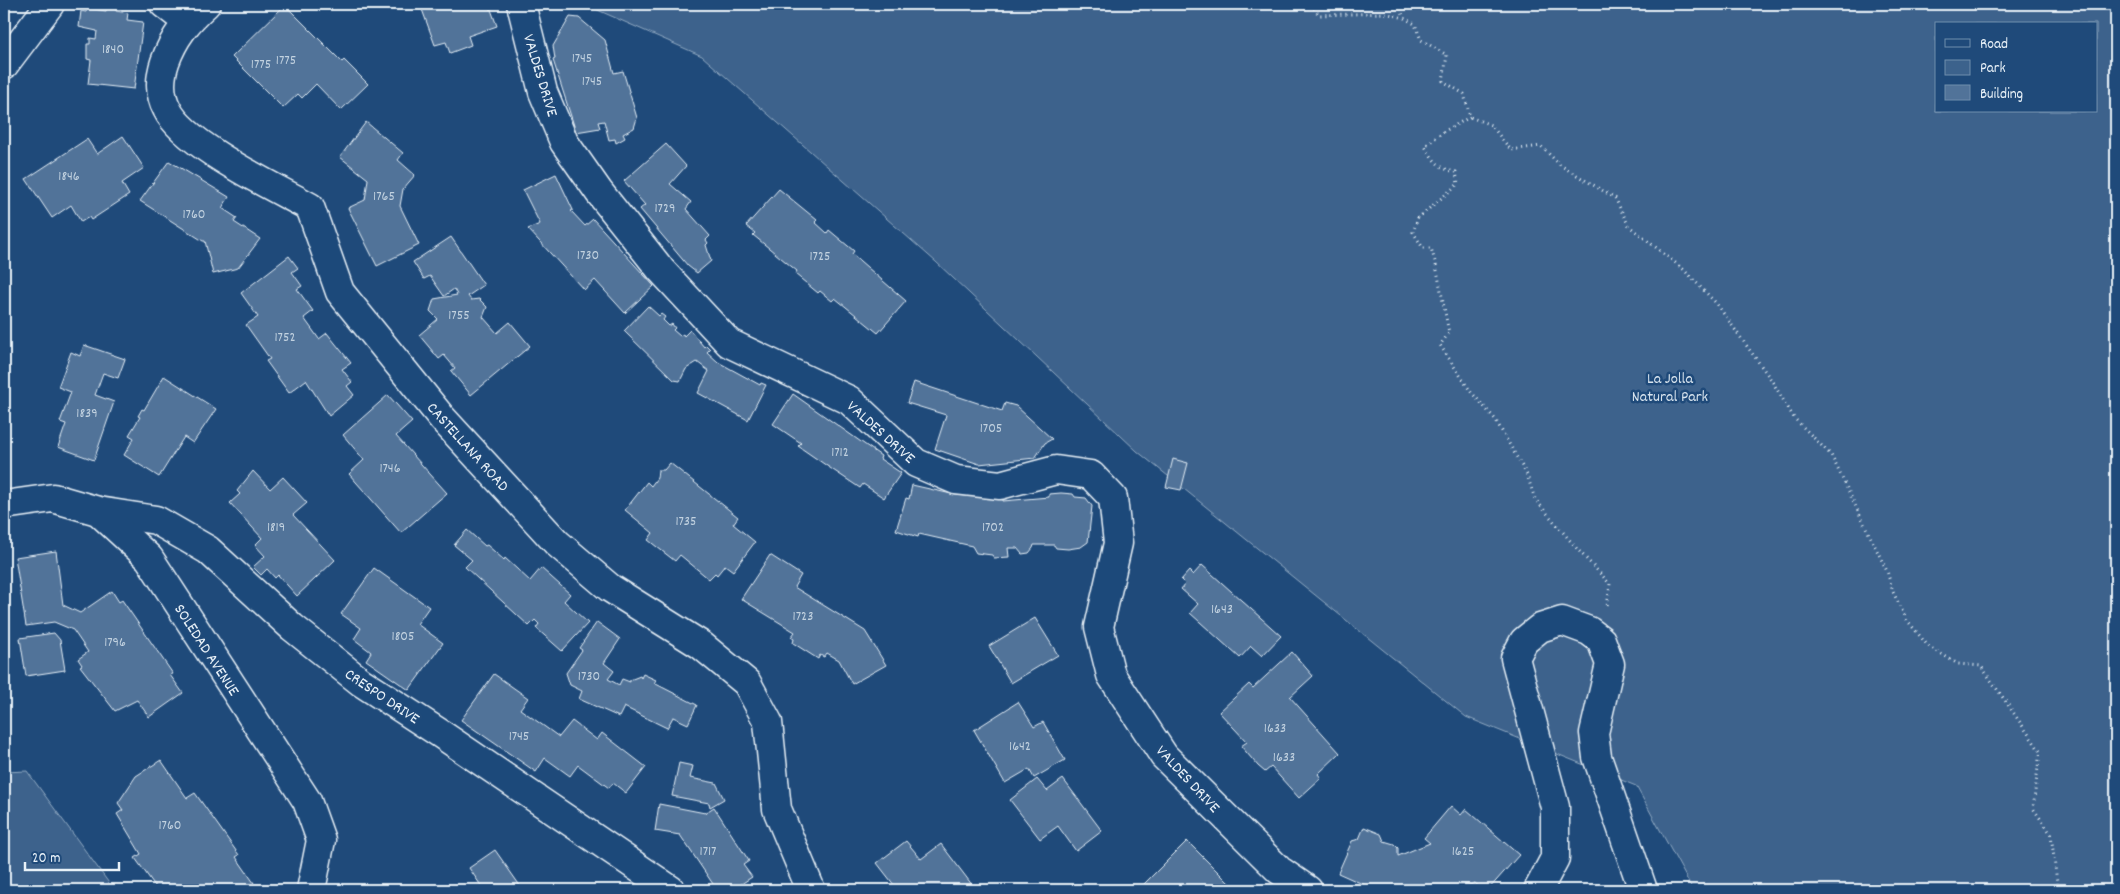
<svg xmlns="http://www.w3.org/2000/svg" width="2120" height="894" font-family="Dekko,sans-serif">
	<style>
		.green { fill: #3c628c; stroke: #92aac2; fill-rule: evenodd }
		.building { fill: #517399; stroke: #e8f1f8 }
		.lines { fill: none; stroke-linecap: round; stroke-linejoin: round }
		.street-casing { stroke: #e8f1f8; stroke-width: 31 }
		.secondary-casing { stroke: #e8f1f8; stroke-width: 31 }
		.path { stroke: #e8f1f8; stroke-width: 3; stroke-dasharray: 1 4; stroke-linecap: butt }
		.street { stroke: #1f4a7a; stroke-width: 28 }
		.secondary { stroke: #1f4a7a; stroke-width: 28 }
		.labels { text-anchor: middle; stroke-width: 5; stroke-linejoin: round; paint-order: stroke }
		.number-label { font-size: 14px; fill: #c2d2e0 }
		.street-label { font-size: 16px; fill: #e8f1f8; stroke: #1f4a7a }
		.park-label { font-size: 16px; fill: #d7e3ed; stroke: #1f4a7a }
	</style>
	<rect width="100%" height="100%" fill="#1f4a7a"/>
	<filter id="ink" filterUnits="userSpaceOnUse"><feTurbulence type="fractalNoise" baseFrequency=".02" numOctaves="2"/><feDisplacementMap in="SourceGraphic" scale="10" xChannelSelector="R" yChannelSelector="G"/><feConvolveMatrix kernelMatrix="1 2 1 2 8 2 1 2 1" color-interpolation-filters="sRGB"/></filter>
	<g filter="url(#ink)">
		<path class="green" d="M584,4H2116V890H1693L1636,786L1466,717L1137,451L936,262L702,56ZM1936,24H2096V111H1936Z
			M27,771L114,890H4V772Z"/>
		<path class="building" d="M420,4H489L497,26L468,36L471,45L450,53L446,42L435,45Z
			M285,5L342,62L344,60L368,84L341,110L316,84L302,98L298,94L283,108L232,57Z
			M107,6L116,7V11L128,13L127,20L143,22L134,89L88,84L91,60L87,59V44H90V38L96,39L97,31L79,27L81,11L86,12L87,8L106,11Z
			M570,17L579,18L605,40L614,73L623,71L637,118L634,128L623,134L625,138L616,143L615,139L609,140L604,121L598,122L600,128L576,132L553,60L555,59L553,46Z
			M366,122L403,153L398,160L415,175L403,189L400,206L419,245L377,266L348,208L365,200L368,179L340,157Z
			M123,136L144,168L122,183L129,195L91,220L89,217L81,222L71,205L52,218L26,179L87,139L97,154Z
			M666,144L686,166L670,184L691,202L686,209L710,236L706,240L708,243L706,245L711,261L697,273L688,266L640,209L645,205L624,181Z
			M169,161L229,197L222,208L237,218L234,222L260,239L238,268L213,274L205,241H203L140,201Z
			M556,174L573,210L571,211L585,226L593,219L654,286L625,313L595,280L584,290L528,229L540,224L523,190Z
			M779,189L817,220L815,222L827,233L829,230L854,251L852,254L906,301L878,333L835,298L832,301L820,291L818,293L795,274L797,271L753,235L755,233L746,226Z
			M451,237L484,285L468,296L471,300L479,299L487,307L483,317L497,333L510,322L530,346L471,395L451,371L455,368L444,355L439,359L419,335L438,319L430,311L434,299L457,295L454,289L444,296L430,276L424,279L413,262Z
			M289,256L298,268L292,272L302,286L297,289L313,311L304,318L319,339L327,333L351,363L342,369L352,382L347,386L354,395L329,416L306,380L289,393L266,361L270,359L246,325L258,317L241,293Z
			M648,306L659,316L661,314L665,317L663,320L669,326L672,324L675,328L673,330L680,336L683,334L684,336L690,330L704,347L706,345L710,349L707,352L718,362L760,385L761,383L766,385L748,420L698,393L709,371L697,362L686,369L680,381L674,380L624,331Z
			M84,345L125,359L118,378L103,373L95,395L114,402L94,460L58,447L66,424L60,422L71,392L58,387L71,352L80,356Z
			M164,376L216,409L193,443L184,437L159,477L124,455L134,438L129,435L140,417L138,416L142,409L144,410Z
			M914,382L1002,411L1005,403L1016,406L1052,439L1045,443L1035,458L979,464L935,449L946,415L907,403Z
			M793,394L881,456L880,459L901,473L884,498L863,484L860,488L827,466L798,446L801,443L773,424Z
			M388,395L412,422L396,436L447,493L401,533L349,474L364,460L343,435Z
			M1173,459L1188,463L1181,490L1166,487Z
			M670,463L738,517L733,524L755,542L733,571L725,565L717,575L715,573L709,579L680,555L675,561L648,540L653,533L625,510L647,482L651,486L657,478L658,470H664Z
			M253,471L270,489L283,477L307,503L293,515L335,560L297,596L278,575L275,578L267,569L261,575L253,567L265,556L255,545L262,538L230,503L240,494L237,491Z
			M912,485L956,495L1003,499V501L1049,497V494L1061,493L1073,494L1075,497L1086,498L1092,506L1088,542L1081,547L1068,549L1056,548L1054,545H1034L1033,548L1029,553L1022,554L1017,548H1008L1009,557L994,558L992,555L976,553L972,546L919,534L918,537L896,530L906,498L909,499Z
			M467,530L485,546L487,545L504,560L505,558L530,581L541,568L570,594L564,601L588,623L562,651L536,628L539,624L535,620L529,626L465,567L472,560L454,545Z
			M56,551L63,605L80,613L112,591L119,602L122,600L173,674L170,675L183,693L149,717L137,700L115,711L80,666L82,665L78,659L88,652L73,630L54,622L26,626L15,557Z
			M770,555L801,575L794,587L865,631L886,665L852,684L839,660L827,653L824,657L820,655L818,659L793,643L794,639L791,637L795,632L741,599Z
			M1202,565L1281,636L1262,656L1251,646L1240,658L1190,613L1198,604L1181,589L1185,584L1181,580L1189,571L1193,575Z
			M374,568L429,607L417,624L443,643L409,690L366,660L371,652L354,639L361,628L341,614Z
			M1035,618L1058,655L1011,683L989,646Z
			M597,622L620,639L604,663L614,671L608,679L619,685L622,679L630,682V680L640,676L641,678L643,674L656,680L654,683L697,705L688,724L673,717L667,728L624,707L619,717L579,699L582,691L570,685L566,673L582,650L579,648Z
			M54,633L60,640L65,670L26,676L20,638Z
			M1292,652L1313,676L1290,697L1340,753L1318,774L1321,778L1299,798L1271,767L1265,772L1258,766L1241,746L1247,742L1219,712L1249,684L1253,688Z
			M494,674L528,698L520,709L559,737L572,721L597,740L602,733L646,767L626,793L613,783L609,788L578,765L570,776L545,758L536,772L461,720Z
			M1018,702L1034,727L1043,722L1065,760L1034,778L1029,769L1005,783L974,730Z
			M161,760L187,798L195,793L239,855L236,857L254,883L244,890H158L135,858L141,854L117,814L123,810L118,803L136,776Z
			M679,763L693,766L690,778L716,783L724,799L710,807L709,803L672,796Z
			M1037,779L1047,791L1063,779L1102,831L1076,851L1058,826L1040,839L1010,800Z
			M659,804L705,813L714,807L749,861L743,865L752,877L732,890H717L680,835L655,831Z
			M1451,806L1461,815L1466,809L1519,855L1488,890H1483L1475,883L1456,890H1376L1338,873L1352,841L1359,839L1364,827L1381,834L1384,841L1394,844L1398,848V856L1430,843L1424,838Z
			M906,841L921,859L941,844L976,890H898L877,863Z
			M1187,841L1236,890H1146L1142,886Z
			M495,850L523,890H484L469,868Z"/>
		<g class="lines">
			<defs>
				<path id="street" d="M164,4L186,21
					M206,4C187,21 174,37 165,62C160,77 159,94 167,109C184,145 274,187 310,207L340,292L442,418L557,543L610,588L701,645L747,683L768,722L777,809L811,890
					M521,4L543,92L564,142L599,192L661,270L729,343L849,400L916,463L956,480L1000,485L1056,470L1091,475L1113,498L1118,543L1099,627L1111,675L1164,756L1279,870L1308,890
					M4,65L50,4
					M98,511L156,520L208,550L292,627L361,682L438,732L671,890
					M1538,890L1555,858V807L1515,658L1524,641L1540,628L1562,621L1589,631L1601,640L1610,664L1594,733L1597,757L1643,890"/>
				<path id="secondary" d="M4,505L53,498L98,511L149,558L307,801L321,840L311,890"/>
			</defs>
			<use href="#street" class="street-casing"/>
			<use href="#secondary" class="secondary-casing"/>
			<path class="path" d="M1311,4L1319,15L1385,13L1404,18
				M1399,4L1404,18L1415,24L1421,40L1447,55L1443,81L1464,94L1470,117L1491,125L1511,150L1541,146L1560,165L1615,198L1629,226L1683,269L1716,303L1772,381L1794,418L1831,455L1887,571L1893,592L1907,620L1928,646L1958,664L1981,666L2040,751L2033,808L2051,834L2058,890
				M1470,117L1443,132L1425,146C1433,160 1439,169 1456,172L1458,184L1418,218L1413,232L1423,248H1431L1436,265L1449,333L1440,345L1471,392L1495,419L1527,475L1535,499L1578,550L1610,584L1607,607"/>
			<use href="#street" class="street"/>
			<use href="#secondary" class="secondary"/>
		</g>
	</g>
	<g class="labels">
		<g class="number-label">
			<text x="113" y="53">1840</text>
			<text x="582" y="62">1745</text>
			<text x="286" y="64">1775</text>
			<text x="261" y="68">1775</text>
			<text x="592" y="85">1745</text>
			<text x="69" y="180">1846</text>
			<text x="384" y="200">1765</text>
			<text x="665" y="212">1729</text>
			<text x="194" y="218">1760</text>
			<text x="588" y="259">1730</text>
			<text x="820" y="260">1725</text>
			<text x="459" y="319">1755</text>
			<text x="285" y="341">1752</text>
			<text x="87" y="417">1839</text>
			<text x="991" y="432">1705</text>
			<text x="840" y="456">1712</text>
			<text x="390" y="472">1746</text>
			<text x="686" y="525">1735</text>
			<text x="276" y="531">1819</text>
			<text x="993" y="531">1702</text>
			<text x="1222" y="613">1643</text>
			<text x="803" y="620">1723</text>
			<text x="403" y="640">1805</text>
			<text x="115" y="646">1796</text>
			<text x="589" y="680">1730</text>
			<text x="1275" y="732">1633</text>
			<text x="519" y="740">1745</text>
			<text x="1020" y="750">1642</text>
			<text x="1284" y="761">1633</text>
			<text x="170" y="829">1760</text>
			<text x="708" y="855">1717</text>
			<text x="1463" y="855">1625</text>
		</g>
		<g class="street-label">
			<text transform="translate(542 75) rotate(73)" y="6">VALDES DRIVE</text>
			<text transform="translate(882 431) rotate(42)" y="6">VALDES DRIVE</text>
			<text transform="translate(469 446) rotate(48)" y="6">CASTELLANA ROAD</text>
			<text transform="translate(208 649) rotate(57)" y="6">SOLEDAD AVENUE</text>
			<text transform="translate(383 695) rotate(34)" y="6">CRESPO DRIVE</text>
			<text transform="translate(1189 778) rotate(47)" y="6">VALDES DRIVE</text>
		</g>
		<g class="park-label">
			<text x="1670" y="383">La Jolla<tspan x="1670" dy="18">Natural Park</tspan></text>
		</g>
	</g>
	<rect width="2120" height="894" fill="none" stroke="#1f4a7a" stroke-width="20"/>
	<rect x="10" y="10" width="2100" height="874" fill="none" stroke="#e8f1f8" stroke-width="2" filter="url(#ink)"/>
	<rect x="1935" y="22" width="162" height="90" fill="#1f4a7a" stroke="#6f8dac"/>
	<rect x="1945" y="39" width="25" height="8" fill="#1f4a7a" stroke="#6f8dac"/>
	<text x="1980" y="48" font-size="15" fill="#e8f1f8">Road</text>
	<rect x="1945" y="60" width="25" height="15" fill="#3c628c" stroke="#6f8dac"/>
	<text x="1980" y="72" font-size="15" fill="#e8f1f8">Park</text>
	<rect x="1945" y="85" width="25" height="15" fill="#517399" stroke="#6f8dac"/>
	<text x="1980" y="98" font-size="15" fill="#e8f1f8">Building</text>
	<path d="M25 862v8h94v-8" fill="none" stroke="#e8f1f8" stroke-width="2.5"/>
	<text x="32" y="862" font-size="15" fill="#e8f1f8" stroke="#1f4a7a" stroke-width="4" paint-order="stroke">20 m</text>
</svg>
